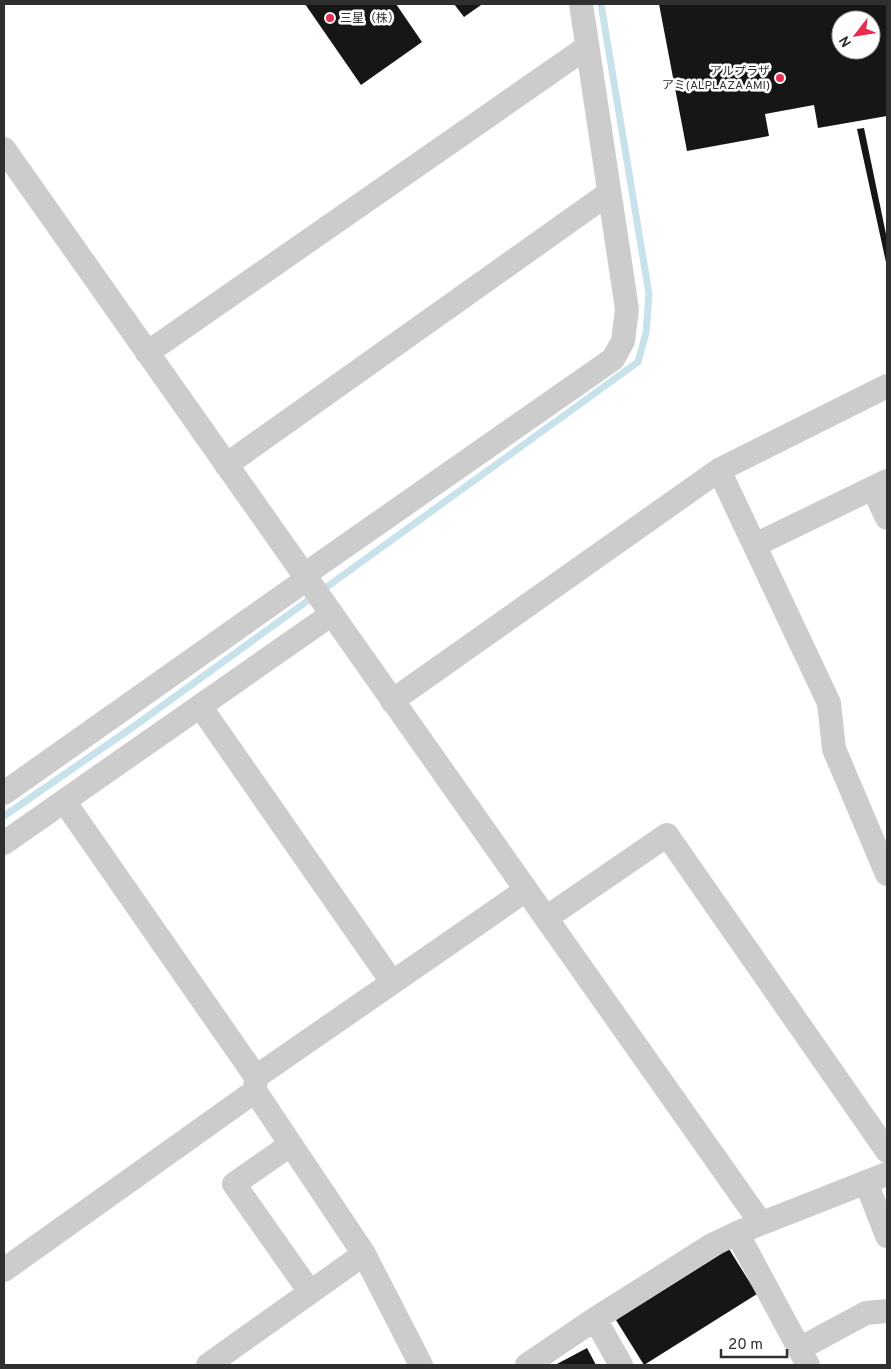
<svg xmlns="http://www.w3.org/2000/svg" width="891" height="1369" font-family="Overpass,'Noto Sans JP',sans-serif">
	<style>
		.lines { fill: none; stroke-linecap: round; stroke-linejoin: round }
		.stream { stroke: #c8e2ec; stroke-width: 7 }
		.building { fill: #161616; fill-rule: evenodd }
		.minor { stroke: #ccc; stroke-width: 24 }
		.poi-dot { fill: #e92d4e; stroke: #fff; stroke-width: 2 }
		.labels { text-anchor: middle; stroke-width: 5; stroke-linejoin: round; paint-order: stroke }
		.poi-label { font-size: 12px; fill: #2f2f2f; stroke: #fff; text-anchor: start }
	</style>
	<rect width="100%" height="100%" fill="#fff"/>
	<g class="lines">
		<path class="stream" d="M4,816L133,727L638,362L646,333L649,294L601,4"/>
	</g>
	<path class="building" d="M305,4H396L422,42L361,85Z
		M454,4H480L481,5L464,17Z
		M659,4H887V116L818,128L814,105L765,114L769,136L687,151ZM841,20H871V50H841Z
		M864,128L887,239V267L857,129Z
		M729,1249L757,1294L644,1365L616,1320Z
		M587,1348L596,1365H555Z"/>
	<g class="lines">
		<path class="minor" d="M4,149L761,1223
			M147,353L587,47
			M226,465L609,193
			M719,470L829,703L834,749L887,874
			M873,488L887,518
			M755,545L887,481
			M304,575L613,359L623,341L627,309L581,4
			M392,701L719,470L887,386
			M200,706L392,982
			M4,793L307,579
			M64,801L256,1077
			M4,843L332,614
			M546,918L667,835L887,1151
			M255,1091L364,1254L421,1365
			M290,1145L234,1184L310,1292
			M866,1182L887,1236
			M737,1233L808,1365
			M4,1270L255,1091L256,1077L526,890
			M595,1319L621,1365
			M799,1349L866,1313L887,1311
			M208,1365L364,1254
			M527,1365L595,1319L712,1245L737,1233L887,1174"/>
	</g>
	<g class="poi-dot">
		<circle cx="330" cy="18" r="5"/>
		<circle cx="780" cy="78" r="5"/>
	</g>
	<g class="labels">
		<g class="poi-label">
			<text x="340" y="22">三星（株）</text>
			<text x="770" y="75" text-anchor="end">アルプラザ<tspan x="770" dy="14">アミ(ALPLAZA AMI)</tspan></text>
		</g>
	</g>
	<rect width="891" height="1369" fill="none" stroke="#2f2f2f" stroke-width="10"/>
	<g transform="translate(856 35) rotate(239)"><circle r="24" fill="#ffffff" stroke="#acacac"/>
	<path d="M0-4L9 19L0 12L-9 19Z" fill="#e92d4e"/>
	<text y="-8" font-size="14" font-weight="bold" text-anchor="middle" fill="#2f2f2f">N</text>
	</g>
	<path d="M721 1349v8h66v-8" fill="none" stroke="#2f2f2f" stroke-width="2.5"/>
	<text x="728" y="1349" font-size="15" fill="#2f2f2f" stroke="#ffffff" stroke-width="4" paint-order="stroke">20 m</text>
</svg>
